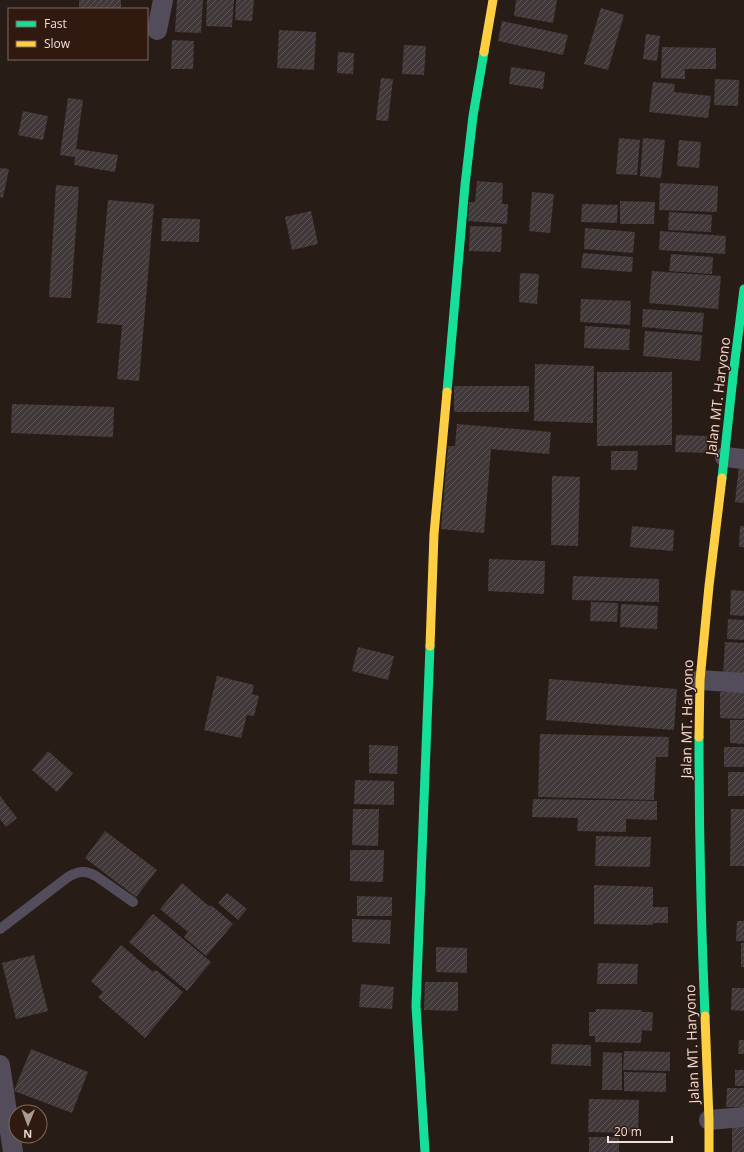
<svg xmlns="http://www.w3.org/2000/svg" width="744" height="1152" font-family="'Open Sans',sans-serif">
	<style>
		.building { fill: url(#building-hatch) }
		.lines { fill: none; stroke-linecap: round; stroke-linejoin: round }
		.lane { stroke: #534c5b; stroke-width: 10 }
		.street { stroke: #534c5b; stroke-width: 20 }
		.fast { stroke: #16e098; stroke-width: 9 }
		.slow { stroke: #ffcf43; stroke-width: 9 }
		.labels { text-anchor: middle; stroke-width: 3; stroke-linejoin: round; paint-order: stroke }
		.street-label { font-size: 14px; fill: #eeded7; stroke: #30190f }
	</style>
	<defs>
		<pattern id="building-hatch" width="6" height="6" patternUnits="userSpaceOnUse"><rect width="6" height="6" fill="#413939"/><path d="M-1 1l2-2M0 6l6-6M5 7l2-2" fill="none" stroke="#5d5555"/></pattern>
	</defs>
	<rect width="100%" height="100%" fill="#281c17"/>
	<path class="building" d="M79,0H121V9H79Z
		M177,0H203L201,33L175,32Z
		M207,0H234L232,27L206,26Z
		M236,0H254L252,21L235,20Z
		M516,0H557L553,23L514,16Z
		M601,8L624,15L608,70L584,64Z
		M502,21L568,35L563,55L498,41Z
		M279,30L316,32L314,70L277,68Z
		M646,34L660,36L657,61L643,59Z
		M172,40L194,41L193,69H171Z
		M404,45L426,46L424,75L402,74Z
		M662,47L716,48V69H685V79L661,78Z
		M338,52L354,53L353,74L337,73Z
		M511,67L545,72L543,89L509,84Z
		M381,78L393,79L388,121L376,120Z
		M715,79L739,80L738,106L714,105Z
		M653,82L675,84L674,92L711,96L708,118L649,112Z
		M68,98L83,100L76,149L118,155L115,172L74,165L75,157L60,155Z
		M23,111L48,116L43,140L18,135Z
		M619,138L640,140L637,175L616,174Z
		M643,138L665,140L661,178L640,176Z
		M679,140L701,142L699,168L677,166Z
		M0,168L9,169L3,198L0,197Z
		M477,181L503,183L502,204H508L507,224L468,221L469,202H475Z
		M660,183L718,186L717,212L659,210Z
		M56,185L79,187L71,298L49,297Z
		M532,192L554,194L550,233L529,231Z
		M108,200L154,204L139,381L117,379L122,325L97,323Z
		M620,201L655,202L654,224H620Z
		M582,204L618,205L617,223L581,222Z
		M311,211L318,244L292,250L285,217Z
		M669,212L712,215L711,232L668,230Z
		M162,218L200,219L199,242L161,241Z
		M470,226L502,227L501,252L469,251Z
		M585,228L635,232L633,253L584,249Z
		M660,231L726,236L725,254L659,250Z
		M583,253L633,257L632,272L581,268Z
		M671,254L713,257L712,274L669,271Z
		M652,271L721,276L718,309L649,303Z
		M520,273L539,274L537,304L519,302Z
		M581,299L631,301L630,325L580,322Z
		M643,309L704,313L702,332L642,327Z
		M585,326L630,329L629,350L584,348Z
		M645,331L702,335L700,361L643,356Z
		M535,364L594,366L593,423L534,421Z
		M597,372H672V445L597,446Z
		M454,386H529V412H454Z
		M12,404L114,407L113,437L11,433Z
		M457,424L551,432L549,454L491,449L484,533L441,529L448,446H455Z
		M676,435L707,436V453L675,452Z
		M611,451H638L637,470H611Z
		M739,465L744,466V503L735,502Z
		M552,476L580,477L578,546L551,545Z
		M632,526L674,530L673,551L630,547Z
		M740,526H744V547H739Z
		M489,559L545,561L544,594L488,591Z
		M573,576L659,579V602L572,600Z
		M731,590L744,591V616L730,615Z
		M591,602L618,603L617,622L590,621Z
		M621,604L658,606L657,629L620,627Z
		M728,619L744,620V640L727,639Z
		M725,642L744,643V677L723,676Z
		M358,647L394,656L388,680L352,671Z
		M217,676L254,685L252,694L259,696L254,716L247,715L241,738L204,730Z
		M549,679L677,689L674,730L546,720Z
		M720,692H744V719L720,718Z
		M730,720H744V744L730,743Z
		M540,734L669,737L668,757H656L654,800L538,797Z
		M369,745L398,746L397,774L369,773Z
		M724,747H744V767H724Z
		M48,751L73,773L57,792L32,770Z
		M728,772H744V796H728Z
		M355,780L394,781V805L354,804Z
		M0,796L17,818L6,827L0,819Z
		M533,799L657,801V820L626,819V832L577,831L578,818L532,817Z
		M353,809H379L378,846L352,845Z
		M731,809H744V866H730Z
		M105,831L157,870L136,897L85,858Z
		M596,836L651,837L650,867L595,866Z
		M350,850H384L383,882L350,881Z
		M182,883L210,907L211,905L233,924L206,956L184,937L188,932L160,909Z
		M594,885L653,887V907H668V923H653V925L594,924Z
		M227,893L247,909L238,920L218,903Z
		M357,896L392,897V916H357Z
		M153,914L211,962L187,991L129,942Z
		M352,919L391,920L390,944L352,942Z
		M737,921H744V941H736Z
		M741,943H744V967H741Z
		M121,945L153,972L156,970L183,992L145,1038L98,997L103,992L91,981Z
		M436,947L467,948V973L436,972Z
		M34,955L48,1011L16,1019L2,963Z
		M598,963L638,964L637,984H597Z
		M425,982H458V1011L424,1010Z
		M361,984L394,987L392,1009L359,1007Z
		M732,988H744V1011L731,1010Z
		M596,1009L642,1010V1012H653L652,1031L642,1030L641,1043L595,1042V1036H589V1012H596Z
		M739,1040H744V1054H738Z
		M552,1044L591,1045V1066L551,1064Z
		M31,1049L88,1072L72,1113L14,1091Z
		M624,1051L670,1052V1071L623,1070Z
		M603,1052L622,1053V1090H602Z
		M735,1070H744V1086H735Z
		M624,1072L666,1073V1092L624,1091Z
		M727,1088H744V1107H726Z
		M589,1099L639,1100L638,1133L588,1132Z
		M732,1126L744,1127V1152H732Z
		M589,1137H619V1152H589Z"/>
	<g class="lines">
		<path class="lane" d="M0,929L68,877C78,871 86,870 96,876L133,902"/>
		<path class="street" d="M157,30L163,0
			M725,457L744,459
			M700,680L744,683
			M0,1065L13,1152
			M709,1120L744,1117"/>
		<path class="fast" d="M447,392L465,185L473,116L484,52
			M722,478L734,368L744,289
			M699,737C699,830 701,923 705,1016
			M425,1152L416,1006L430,646"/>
		<path class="slow" d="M484,52L493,0
			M430,646L434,534L447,392
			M699,737L700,680L709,586L722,478
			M705,1016L709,1120V1152"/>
	</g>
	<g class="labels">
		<g class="street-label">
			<text transform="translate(718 396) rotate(-83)" y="5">Jalan MT. Haryono</text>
			<text transform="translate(687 719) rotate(-89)" y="5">Jalan MT. Haryono</text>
			<text transform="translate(692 1044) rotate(-92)" y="5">Jalan MT. Haryono</text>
		</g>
	</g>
	<rect x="8" y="8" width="140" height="52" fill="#30190f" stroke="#7c685f"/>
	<rect x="16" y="21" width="20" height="6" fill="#16e098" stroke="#7c685f"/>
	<text x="44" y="28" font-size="12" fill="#eeded7">Fast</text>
	<rect x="16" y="41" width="20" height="6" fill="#ffcf43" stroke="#7c685f"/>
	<text x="44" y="48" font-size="12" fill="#eeded7">Slow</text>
	<g transform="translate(28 1124) rotate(181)"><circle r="19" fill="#30190f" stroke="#7c685f"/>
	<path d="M0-3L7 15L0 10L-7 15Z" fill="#a99a94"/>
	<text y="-6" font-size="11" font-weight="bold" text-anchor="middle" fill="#eeded7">N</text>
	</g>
	<path d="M608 1136v6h64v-6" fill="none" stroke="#eeded7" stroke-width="2"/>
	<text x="614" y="1136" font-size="12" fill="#eeded7" stroke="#30190f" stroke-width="3" paint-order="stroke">20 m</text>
</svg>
